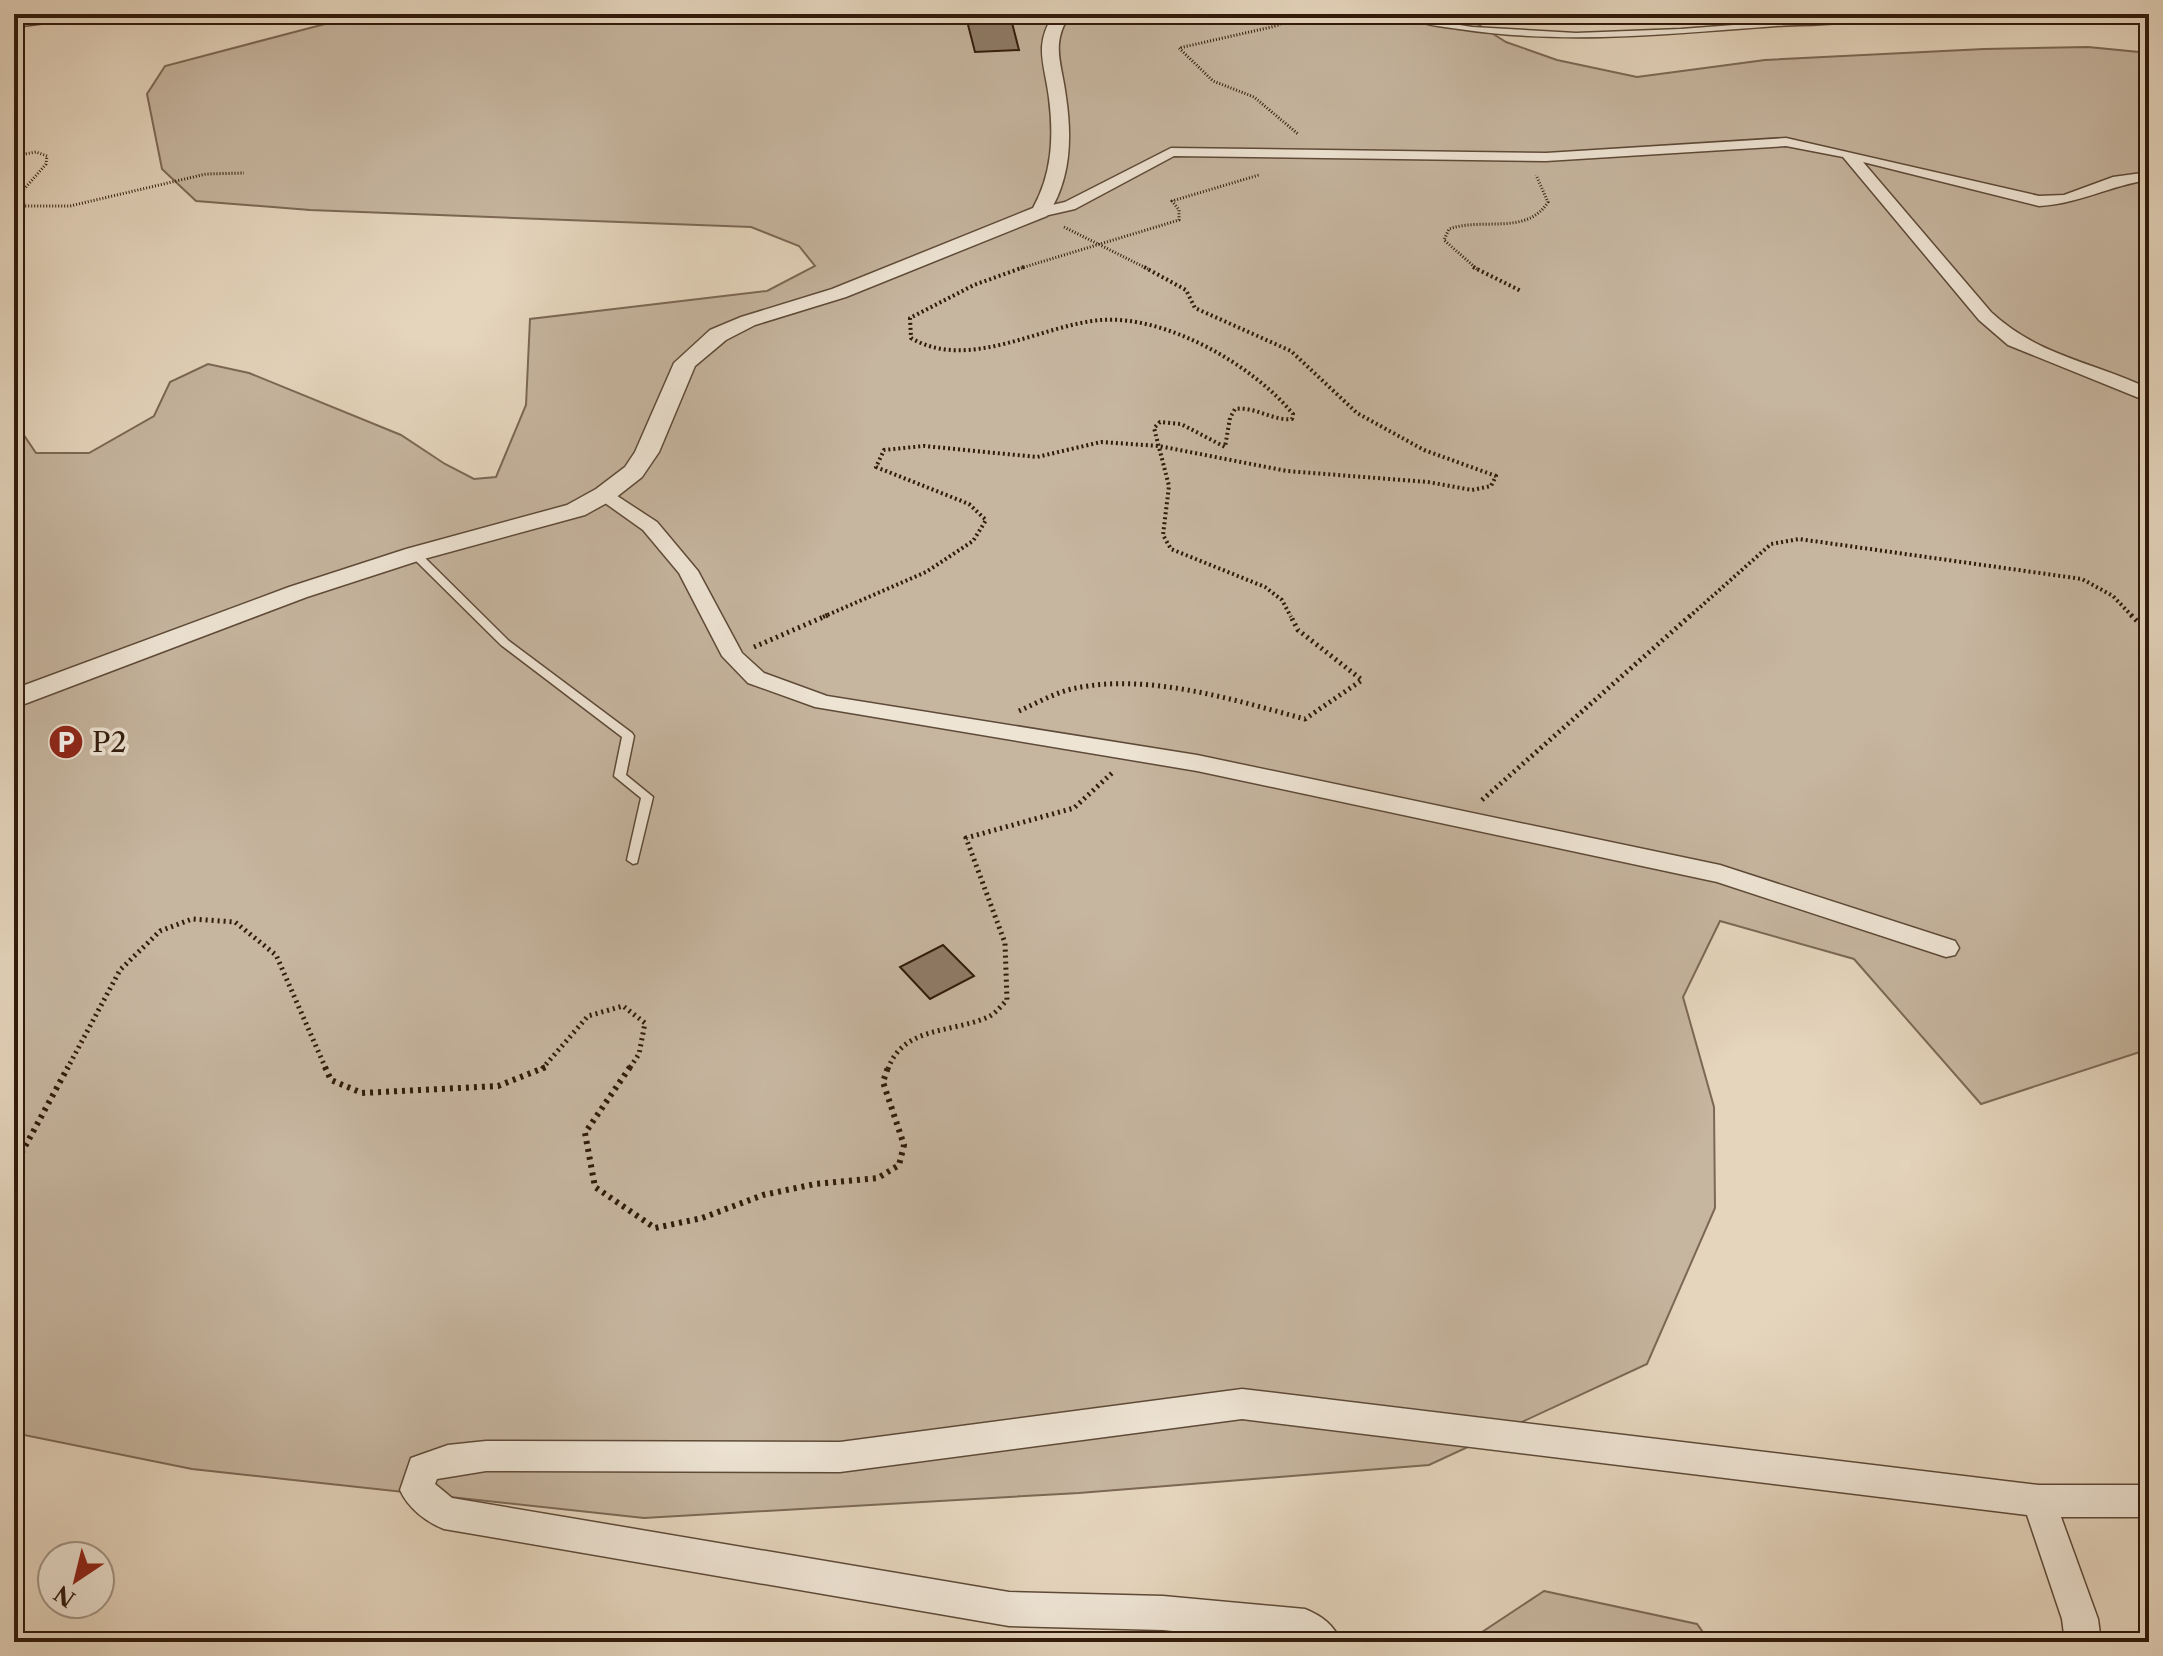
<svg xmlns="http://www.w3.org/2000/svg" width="2163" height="1656" font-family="'Libre Caslon Text',serif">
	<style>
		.green { fill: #c6b59f; stroke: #7c6855; stroke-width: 2 }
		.building { fill: #8f7c68; stroke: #311b0b; stroke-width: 2 }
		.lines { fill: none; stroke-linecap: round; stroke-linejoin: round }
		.service-casing { stroke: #5e4a38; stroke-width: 3 }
		.minor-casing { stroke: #5e4a38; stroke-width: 3 }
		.tertiary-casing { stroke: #5e4a38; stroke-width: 3 }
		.path-far3 { stroke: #311b0b; stroke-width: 3; stroke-dasharray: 1 2; stroke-linecap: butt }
		.path-far2 { stroke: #311b0b; stroke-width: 4; stroke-dasharray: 2 3; stroke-linecap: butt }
		.path-far1 { stroke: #311b0b; stroke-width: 5; stroke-dasharray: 2 4; stroke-linecap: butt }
		.path { stroke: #311b0b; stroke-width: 6; stroke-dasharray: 3 5; stroke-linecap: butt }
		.service { fill: #eee4d4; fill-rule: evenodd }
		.minor { fill: #eee4d4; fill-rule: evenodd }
		.tertiary { fill: #eee4d4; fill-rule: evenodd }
		.labels { text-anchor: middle; stroke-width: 7; stroke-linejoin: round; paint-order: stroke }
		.poi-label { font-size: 28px; fill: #311b0b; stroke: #eee4d4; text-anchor: start }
	</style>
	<rect width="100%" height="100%" fill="#e5d5bd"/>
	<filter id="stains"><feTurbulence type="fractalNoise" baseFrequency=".0025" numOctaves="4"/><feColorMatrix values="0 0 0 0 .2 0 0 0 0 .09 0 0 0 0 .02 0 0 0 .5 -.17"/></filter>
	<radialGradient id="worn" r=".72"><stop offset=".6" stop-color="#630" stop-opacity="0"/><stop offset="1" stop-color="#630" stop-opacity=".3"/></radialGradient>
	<path class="green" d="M402,14H1484L1476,23L1506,42L1557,60L1637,77L1765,60L1984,49L2088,47L2149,53V1049L1981,1104L1854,959L1720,921L1683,997L1714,1107L1715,1208L1647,1364L1429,1465L1079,1493L644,1518L192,1469L14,1433V427L17,425L36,453H89L154,416L170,382L208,364L249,373L401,435L445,464L474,479L496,477L526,405L530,319L767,291L815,266L799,246L751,227L310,210L196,201L162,169L147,94L165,66L325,24Z
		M1970,14H2149V19L2026,18Z
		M1544,1591L1697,1624L1710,1642H1467Z"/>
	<path class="building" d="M1010,15L1019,50L975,52L966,17Z
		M943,945L974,976L930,999L900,967Z"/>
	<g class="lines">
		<defs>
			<path id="service" d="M1407,14H1414L1422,19L1472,27L1576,33L1681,29L1879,14C1851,26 1807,24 1776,26C1671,34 1563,45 1459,29C1440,26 1421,26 1407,14Z
				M415,551L419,552L509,641L632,733L634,736L626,775L653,797L637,863L633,864L627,860L641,798L614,776L622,737L501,645L411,556V552Z"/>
			<path id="minor" d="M55,14H91L85,18L14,27V19Z
				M1786,138L2039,196L2064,195L2113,177L2149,172V180C2111,185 2079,204 2039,206L1863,162L1991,312C2038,355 2085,360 2141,385L2149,390V402L2008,345L1979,320L1843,157L1786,146L1546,161L1174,156L1075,209L1040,217L1032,212L1035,209L1065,202L1171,148L1546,153Z
				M605,488L657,522L698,571L742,653L764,673L827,696L1197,755L1720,865L1955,941L1959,948L1955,955L1946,957L1717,882L1197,771L815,707L748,683L722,656L679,573L643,530L598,498L595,494Z
				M1242,1389L2039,1485H2149V1517H2061L2098,1619L2101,1642H2065L2062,1619L2027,1515L1242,1419L840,1472L486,1471L437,1479L435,1484L452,1498L1009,1592L1163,1596L1305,1609C1322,1616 1334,1625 1341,1642H1280L1163,1630L1009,1626L444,1529C426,1522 408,1508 400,1490L411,1458L448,1445L486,1441L840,1442Z"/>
			<path id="tertiary" d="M1054,14H1070C1050,45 1062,63 1066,97C1072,138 1071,180 1047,216L846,297L755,325L726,340L695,366L659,452L642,477L614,499L585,515L424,559L307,597L14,708V689L289,587L406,549L567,505L596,489L625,467L635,452L674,363L710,330L741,317L832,289L1033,208C1052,174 1054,137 1049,98C1045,64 1033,46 1054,14Z"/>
		</defs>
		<use href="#service" class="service-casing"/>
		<use href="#minor" class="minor-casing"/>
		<use href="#tertiary" class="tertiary-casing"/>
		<path class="path-far3" d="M1288,14L1289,20L1276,26L1179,48L1213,81L1254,97L1298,134
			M14,156L36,152L47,156L46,164L19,195L25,206H70L206,174L244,173
			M1064,227L1148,269
			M1018,269L1179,220V210L1172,201L1259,175
			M1477,269L1444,240L1449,229C1482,217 1527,236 1548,202L1536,175"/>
		<path class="path-far2" d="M1024,267L974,285L910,318L911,338C969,372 1041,325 1101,320C1166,315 1253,365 1293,414L1292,419C1272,421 1255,406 1235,409L1230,418L1225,447L1181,424L1160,422L1154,428L1169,486L1163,535L1171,549L1265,587L1282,600L1291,617
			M1473,267L1521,291
			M823,617L926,572L973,541L986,520L969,504L876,467L884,450L924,446L1037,457L1101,442L1159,446L1287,471L1428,482L1472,490L1491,486L1496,476L1424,450L1357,413L1291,351L1195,308L1186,290L1144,267
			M1689,617L1771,544L1799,539L2082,579L2113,596L2133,617"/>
		<path class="path-far1" d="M2131,615L2149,633
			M754,647L828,615
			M1019,711C1037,703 1056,692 1076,688C1150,673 1234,700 1305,719L1362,680L1298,630L1290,615
			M1482,800L1691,615
			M67,1069L120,970L160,931L192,919L235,922L276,955L326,1069
			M542,1069L588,1016L623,1006L645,1023L639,1054L629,1069
			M888,1069C903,1026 952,1033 988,1017C995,1014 1001,1006 1007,1000L1005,943L966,838L1074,808L1112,773"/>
		<path class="path" d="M325,1067L331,1080L362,1093L498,1086L546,1067
			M630,1067L585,1133L595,1187L655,1228L702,1218L763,1195L815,1184L878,1178L899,1165L904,1145L883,1082L888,1067
			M14,1167L68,1067"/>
		<use href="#service" class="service"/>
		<use href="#minor" class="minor"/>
		<use href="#tertiary" class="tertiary"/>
	</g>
	<defs>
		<symbol id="parking-disc" viewBox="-11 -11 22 22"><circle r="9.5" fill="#8f2418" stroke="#eee4d4"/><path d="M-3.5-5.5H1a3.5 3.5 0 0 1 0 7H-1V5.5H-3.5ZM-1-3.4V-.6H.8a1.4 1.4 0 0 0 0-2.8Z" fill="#fff"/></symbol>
	</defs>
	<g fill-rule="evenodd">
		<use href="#parking-disc" x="46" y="722" width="40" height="40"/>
	</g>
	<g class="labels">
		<g class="poi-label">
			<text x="92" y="752">P2</text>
		</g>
	</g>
	<rect width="2163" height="1656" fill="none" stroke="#e5d5bd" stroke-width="48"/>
	<rect x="16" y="16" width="2131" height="1624" fill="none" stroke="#311b0b" stroke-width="4"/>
	<rect x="24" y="24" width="2115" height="1608" fill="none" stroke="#311b0b" stroke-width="2"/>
	<g transform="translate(76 1580) rotate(215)"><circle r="38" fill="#eee4d4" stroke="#a29484" stroke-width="2"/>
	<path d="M0-6L14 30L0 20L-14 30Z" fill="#8f2418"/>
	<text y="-12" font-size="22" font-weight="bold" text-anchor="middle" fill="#311b0b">N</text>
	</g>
	<rect width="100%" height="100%" filter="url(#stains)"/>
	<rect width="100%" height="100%" fill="url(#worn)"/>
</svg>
